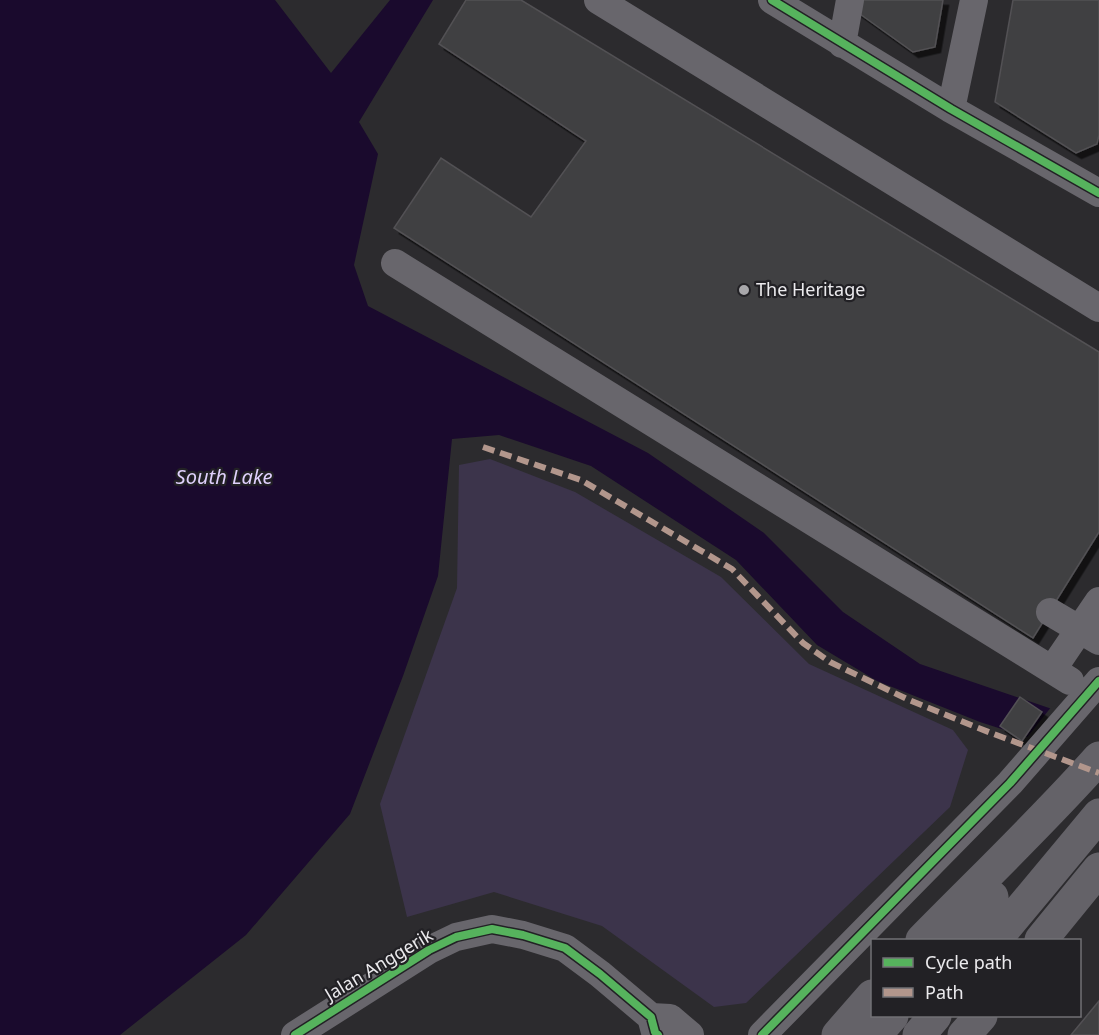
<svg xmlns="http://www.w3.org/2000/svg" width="1099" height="1035" font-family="'Noto Sans',sans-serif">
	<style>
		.green { fill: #3c344b }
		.water { fill: #1a0a2d }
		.pier { fill: #2c2b2e }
		.building { fill: #414042; stroke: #525154; stroke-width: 1.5; filter: url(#shadow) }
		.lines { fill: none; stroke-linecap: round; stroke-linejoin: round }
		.minor { stroke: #68666c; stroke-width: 28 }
		.highway { stroke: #646268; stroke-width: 33 }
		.quiet { stroke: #b2968c; stroke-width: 6; stroke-dasharray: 12 6; stroke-linecap: butt }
		.cycleway-casing { stroke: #222125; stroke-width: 11 }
		.cycleway { stroke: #56b35d; stroke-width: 8 }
		.poi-dot { fill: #a8a7aa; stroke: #222125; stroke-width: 2 }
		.labels { text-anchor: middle; stroke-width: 4.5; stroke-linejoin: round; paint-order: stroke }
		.poi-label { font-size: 18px; fill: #ebeaed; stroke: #222125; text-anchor: start }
		.street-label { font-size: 18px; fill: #ebeaed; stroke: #222125 }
		.water-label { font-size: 20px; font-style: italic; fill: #dfd0fc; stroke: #222125 }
	</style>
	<defs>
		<filter id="shadow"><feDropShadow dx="5.5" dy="5.5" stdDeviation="0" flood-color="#0009"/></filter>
	</defs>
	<rect width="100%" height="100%" fill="#2c2b2e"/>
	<path class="green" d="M490,459L575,492L721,577L809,664L953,730L968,750L950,807L746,1003L714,1007L602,926L494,892L407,917L380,804L457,588L459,465Z"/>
	<path class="water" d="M0,0H275L331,73L390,0H433L359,122L378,154L354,265L368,306L648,453L764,533L843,612L920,664L1099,725V760L980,722L877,681L817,645L736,560L591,466L499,435L452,439L438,576L403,676L350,814L246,935L120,1035H0Z"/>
	<path class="pier" d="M1052,706L1099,722V763L1025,740Z"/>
	<path class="building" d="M466,0H521L1099,352V532L1033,638L394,228L441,158L531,217L586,141L439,44Z
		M854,0H943L935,47L913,52L853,9Z
		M1013,0H1099V135L1097,144L1076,153L995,102Z
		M1020,697L1042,712L1022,741L1000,726Z
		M1099,1001V1035H1071Z"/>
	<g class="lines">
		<path class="minor" d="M598,0L1099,308
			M772,0L951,109L1099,193
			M842,44L850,0
			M951,109L974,0
			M395,263L1070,681
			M1050,612L1099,641
			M1052,670L1099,601
			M651,1017L670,1018L690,1035
			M295,1035L429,950L456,937L492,929L523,935L565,948L600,974L651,1017L655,1032L658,1035
			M762,1035L1010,783L1099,681"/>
		<path class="highway" d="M922,940C981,880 1043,821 1099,758
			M956,940L992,897
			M995,940L1099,815
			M1041,940L1099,869
			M838,1035L872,996
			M875,1035L892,1016
			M919,1035L935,1016
			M964,1035L981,1016"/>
		<path class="quiet" d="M483,447L581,480L732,569L803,643L830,662L909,700L991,733L1099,773"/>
		<defs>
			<path id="cycleway" d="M772,0L951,109L1099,193
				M295,1035L429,950L456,937L492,929L523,935L565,948L600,974L651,1017L655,1032L658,1035
				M762,1035L1010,783L1099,681"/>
		</defs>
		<use href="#cycleway" class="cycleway-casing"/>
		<use href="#cycleway" class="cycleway"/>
	</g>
	<circle class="poi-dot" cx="744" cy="290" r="6"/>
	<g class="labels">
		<g class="poi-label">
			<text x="756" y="296">The Heritage</text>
		</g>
		<g class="street-label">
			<text transform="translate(379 965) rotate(-31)" y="6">Jalan Anggerik</text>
		</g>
		<g class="water-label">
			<text x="224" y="484">South Lake</text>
		</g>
	</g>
	<rect x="871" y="939" width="210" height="78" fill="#222125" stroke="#727175" stroke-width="1.5"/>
	<rect x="883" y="958" width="30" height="9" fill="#56b35d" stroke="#727175" stroke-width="1.5"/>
	<text x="925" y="969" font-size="18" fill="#ebeaed">Cycle path</text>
	<rect x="883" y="988" width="30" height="9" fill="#b2968c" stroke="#727175" stroke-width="1.5"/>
	<text x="925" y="999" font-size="18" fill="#ebeaed">Path</text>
</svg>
